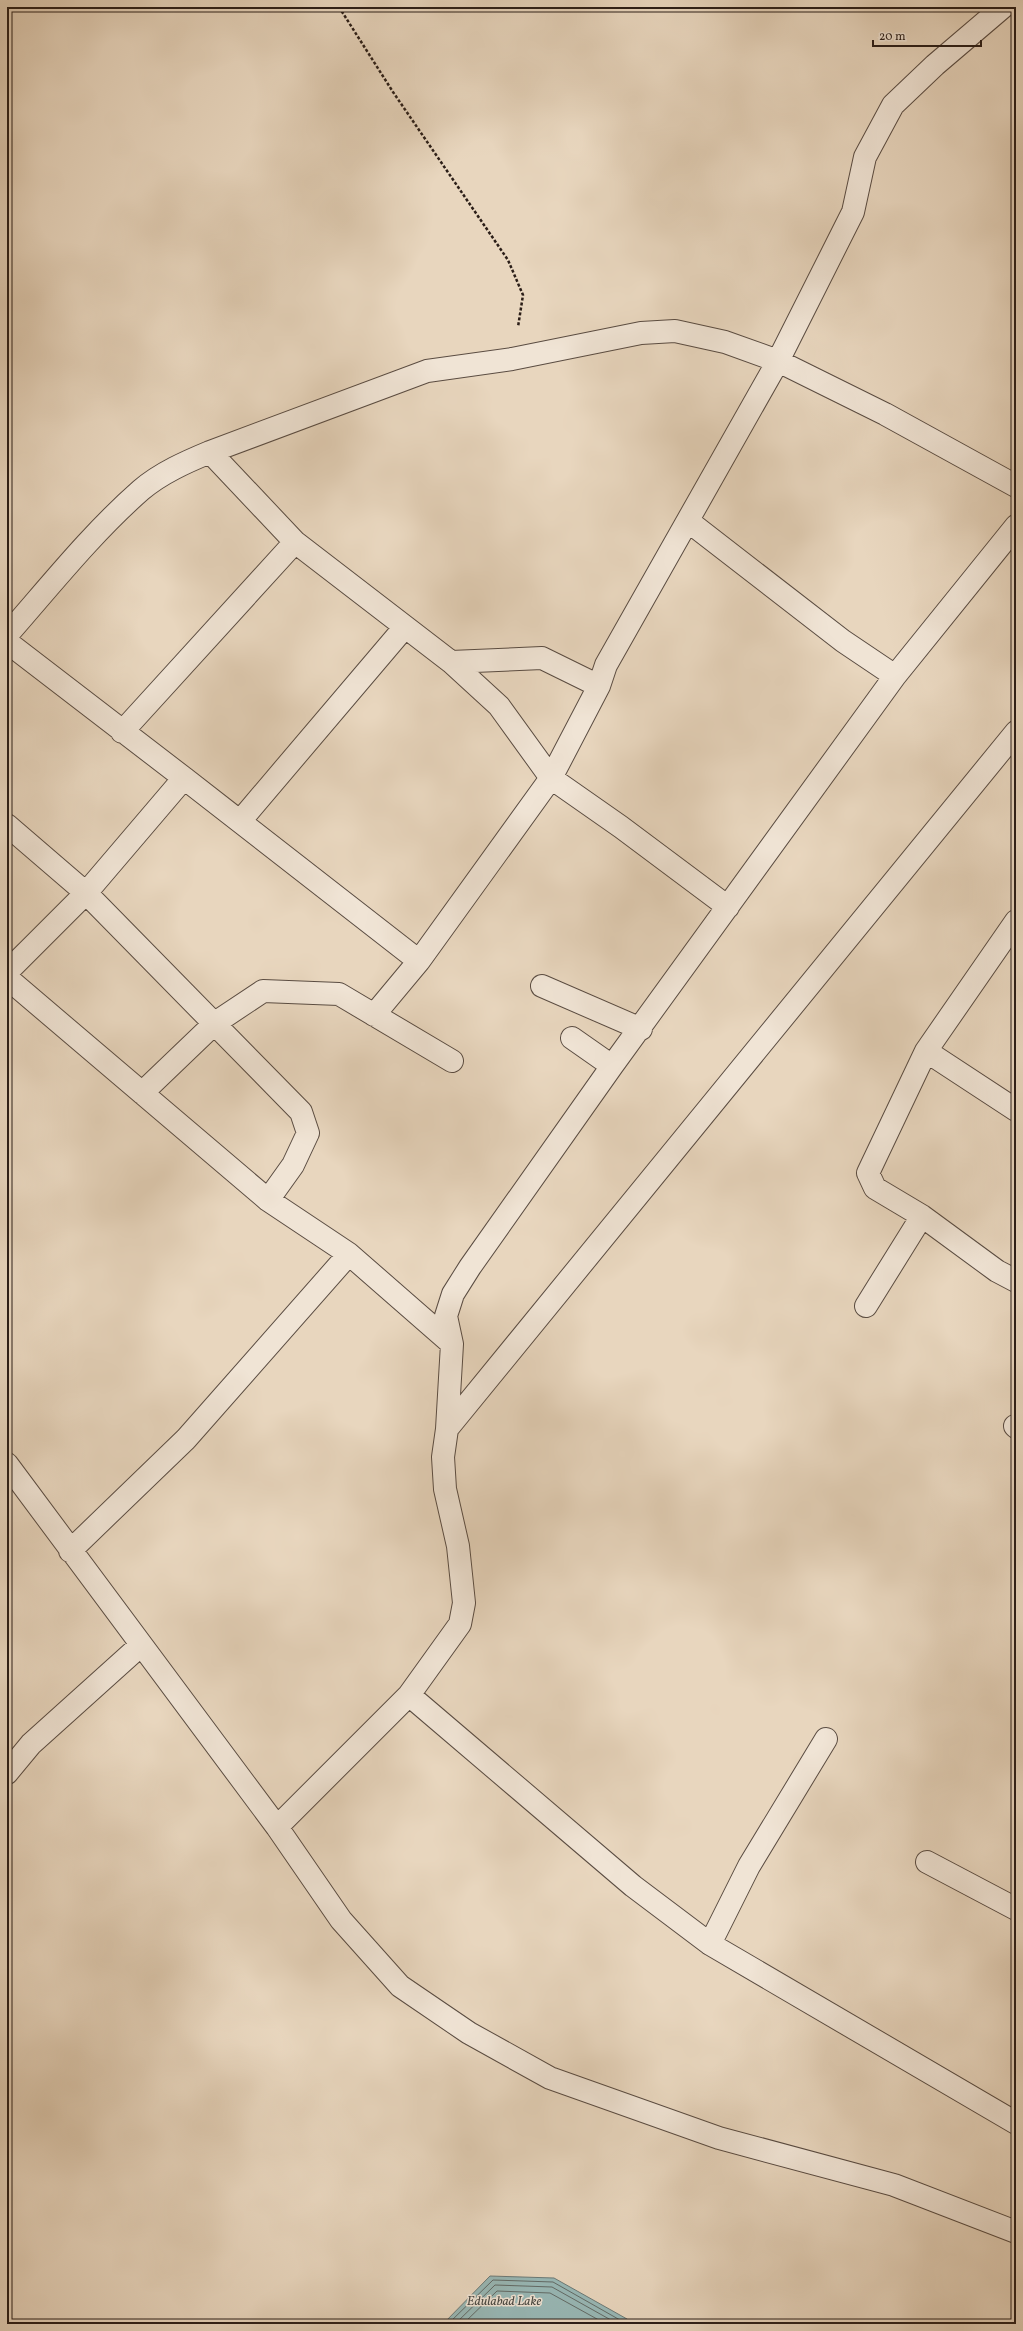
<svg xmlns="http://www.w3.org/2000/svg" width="1023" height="2331" font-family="Vollkorn,serif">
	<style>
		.water { fill: #98b8b6; stroke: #6c7a77 }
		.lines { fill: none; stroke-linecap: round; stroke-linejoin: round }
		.shore { stroke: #626b67; stroke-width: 1 }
		.minor-casing { stroke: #5a4c42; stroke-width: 24 }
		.path { stroke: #2b1e18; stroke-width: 2.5; stroke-dasharray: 3 2; stroke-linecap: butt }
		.minor { stroke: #f0e4d5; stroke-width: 22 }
		.labels { text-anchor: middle; stroke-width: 3; stroke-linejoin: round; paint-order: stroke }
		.water-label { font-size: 13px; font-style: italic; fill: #4c4c47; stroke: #f0e4d5 }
	</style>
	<rect width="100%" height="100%" fill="#e8d6be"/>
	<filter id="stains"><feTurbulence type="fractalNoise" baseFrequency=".005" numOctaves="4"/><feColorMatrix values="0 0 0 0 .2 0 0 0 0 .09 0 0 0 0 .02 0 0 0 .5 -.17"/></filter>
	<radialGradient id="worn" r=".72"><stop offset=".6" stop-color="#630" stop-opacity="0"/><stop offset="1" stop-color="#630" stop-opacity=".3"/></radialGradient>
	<path class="water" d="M490,2276L554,2278L627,2319L633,2324H443Z"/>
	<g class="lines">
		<path class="shore" d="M448,2324L493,2280L553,2282L627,2324
			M455,2324L495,2285L552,2287L618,2324
			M463,2324L497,2291L550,2293L606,2324"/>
		<defs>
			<path id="minor" d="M688,521L843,641L895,676
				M295,542L451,662L499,706L551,778L621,827L728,907
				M7,635C50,586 92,533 141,490C161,473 186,462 210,452L427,371L512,359L641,333L675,331L725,342L778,361L885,414L1016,486
				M7,642L184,778
				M451,662L542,658L599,686
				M122,732L295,542L210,452
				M241,820L404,628
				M7,825L86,893L301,1112L308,1133L293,1165L268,1200
				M1016,921L926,1051L868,1173L875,1188L922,1216L997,1271L1016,1281
				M7,972L86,893L184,778L419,961
				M7,978L268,1200L349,1254L452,1344
				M542,986L641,1029
				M374,1015L419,961L551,778L599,686L606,665L778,361L853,212L865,157L893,105L935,65L1003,7
				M572,1038L612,1066
				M926,1051L1016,1110
				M142,1093L215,1023L263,991L339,994L452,1061
				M866,1306L922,1216
				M1015,1426L1016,1427
				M447,1429L452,1344L446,1316L453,1294L470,1267L612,1066L895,676L1016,526
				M7,1464L277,1827L341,1920L400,1986L469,2033L550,2078L719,2138L894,2185L1016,2232
				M70,1551L186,1439L349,1254
				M409,1695L633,1886L710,1944L1016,2123
				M7,1773L31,1744L141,1645
				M277,1827L409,1695L460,1624L464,1603L458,1546L445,1489L443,1457L447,1429L1016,732
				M927,1862L1016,1909
				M710,1944L749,1866L826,1739"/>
		</defs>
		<use href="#minor" class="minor-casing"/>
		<path class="path" d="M339,7L393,92L508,260L523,295L518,327"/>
		<use href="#minor" class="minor"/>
	</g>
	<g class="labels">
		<g class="water-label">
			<text x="504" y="2305">Edulabad Lake</text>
		</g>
	</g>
	<rect width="1023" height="2331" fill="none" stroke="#e8d6be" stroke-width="24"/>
	<rect x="8" y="8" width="1007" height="2315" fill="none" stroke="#2b1e18" stroke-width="2"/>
	<rect x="12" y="12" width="999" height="2307" fill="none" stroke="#2b1e18"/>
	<path d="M873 40v6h108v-6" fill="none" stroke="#2b1e18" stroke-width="2"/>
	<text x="879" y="40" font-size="12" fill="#2b1e18" stroke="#f0e4d5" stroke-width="3" paint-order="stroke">20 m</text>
	<rect width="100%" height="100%" filter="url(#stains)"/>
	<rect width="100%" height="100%" fill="url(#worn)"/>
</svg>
